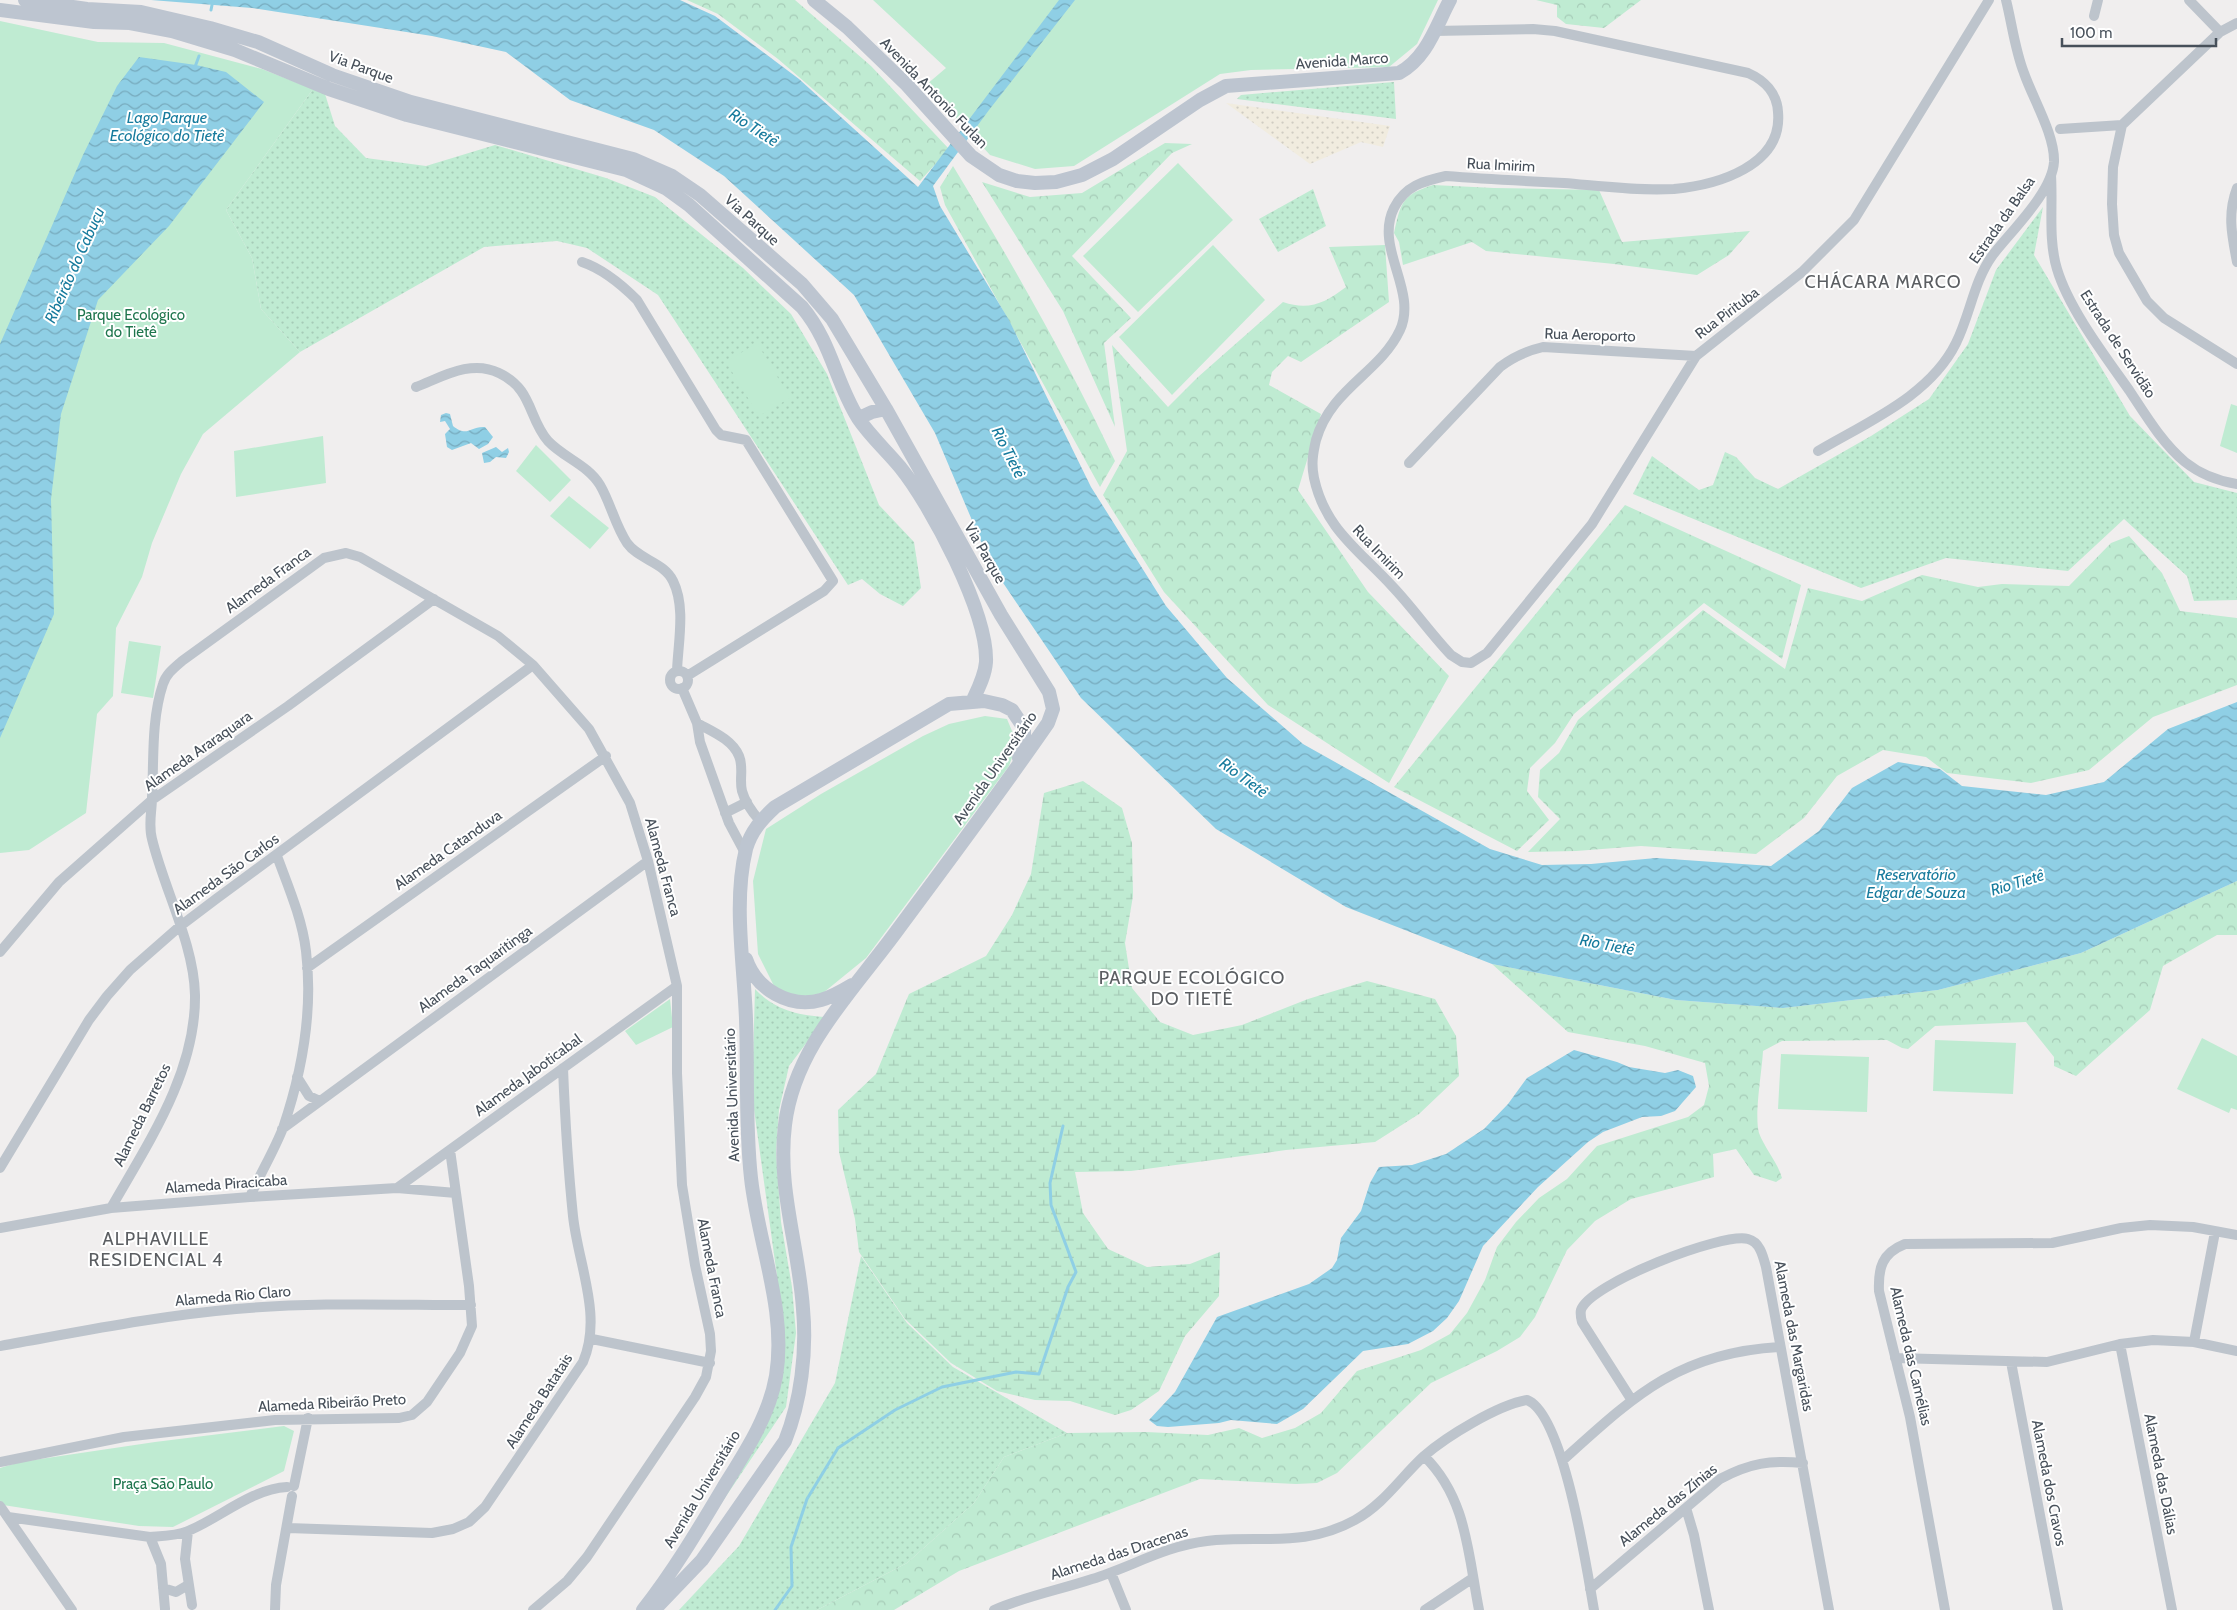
<svg xmlns="http://www.w3.org/2000/svg" width="2237" height="1610" font-family="Cabin,sans-serif">
	<style>
		.grass { fill: url(#grass-dots) }
		.forest { fill: url(#forest-crowns) }
		.wetland { fill: url(#wetland-marsh) }
		.sand { fill: url(#sand-dots) }
		.park { fill: #bfebd2 }
		.water { fill: url(#water-waves) }
		.lines { fill: none; stroke-linecap: round; stroke-linejoin: round }
		.stream { stroke: #8fcfe5; stroke-width: 3 }
		.street { stroke: #bdc4cc; stroke-width: 10 }
		.secondary { stroke: #bdc5d0; stroke-width: 14 }
		.labels { text-anchor: middle; stroke-width: 4; stroke-linejoin: round; paint-order: stroke }
		.street-label { font-size: 15px; fill: #47505a; stroke: #fff }
		.park-label { font-size: 15px; fill: #1e754d; stroke: #fff }
		.water-label { font-size: 16px; font-style: italic; fill: #177b9d; stroke: #fff }
		.quarter-label { font-size: 18px; letter-spacing: 1px; fill: #5b5e62; stroke: #fff }
	</style>
	<defs>
		<pattern id="grass-dots" width="8" height="8" patternUnits="userSpaceOnUse" patternTransform="scale(1.25)"><rect width="8" height="8" fill="#bfebd2"/><path d="M2 2h.1M6 6h.1" fill="none" stroke="#a6cbb7" stroke-width="1.8" stroke-linecap="round"/></pattern>
		<pattern id="forest-crowns" width="20" height="18" patternUnits="userSpaceOnUse" patternTransform="scale(1.25)"><rect width="20" height="18" fill="#bfebd2"/><path d="M2 6a3 3 0 1 1 6 0M12 15a3 3 0 1 1 6 0" fill="none" stroke="#a6cbb7"/></pattern>
		<pattern id="wetland-marsh" width="20" height="14" patternUnits="userSpaceOnUse" patternTransform="scale(1.25)"><rect width="20" height="14" fill="#bfebd2"/><path d="M1 5h8M5 5V1M11 12h8M15 12V8" fill="none" stroke="#a6cbb7"/></pattern>
		<pattern id="sand-dots" width="8" height="8" patternUnits="userSpaceOnUse" patternTransform="scale(1.25)"><rect width="8" height="8" fill="#f1ecdf"/><path d="M2 2h.1M6 6h.1" fill="none" stroke="#d0ccc2" stroke-width="1.8" stroke-linecap="round"/></pattern>
		<pattern id="water-waves" width="16" height="10" patternUnits="userSpaceOnUse" patternTransform="scale(1.25)"><rect width="16" height="10" fill="#8fcfe5"/><path d="M0 5q4-4 8 0t8 0" fill="none" stroke="#77aabd"/></pattern>
	</defs>
	<rect width="100%" height="100%" fill="#f0eeee"/>
	<path class="grass" d="M1394,82L1396,119L1237,99L1241,95Z
		M313,89L325,94L335,126L366,158L426,166L495,145L606,178L655,197L743,268L791,314L827,374L879,505L914,542L921,588L903,606L880,594L862,579L848,585L658,295L587,248L557,241L484,247L300,352L261,309L252,258L226,210Z
		M1313,189L1326,226L1278,252L1259,219Z
		M2043,207L2034,255L2130,416L2194,482L2237,493V600L2194,601L2187,576L2124,519L2068,571L1946,558L1861,588L1633,494L1652,456L1699,490L1713,485L1725,452L1736,457L1755,478L1778,489L1871,436L1929,399L1968,344L1996,270Z
		M755,989C775,1010 797,1015 826,1017L789,1066L779,1110L776,1152L781,1222L792,1287L796,1333L786,1407L698,1538L775,1404L777,1276L752,1095Z
		M861,1256L907,1323L953,1367L1067,1433L1004,1457L974,1503L907,1563L817,1610H679L739,1546L835,1383Z"/>
	<path class="forest" d="M687,0H795L871,66L949,149L920,181L778,59L718,14Z
		M1536,0H1641L1604,28L1566,24L1557,17V5Z
		M1165,143L1192,144L1172,153L1072,256L1131,318L1104,343L1115,427L1063,311L982,182L1030,197L1082,193Z
		M953,166C1012,263 1067,359 1115,461L1100,487L945,205L940,187Z
		M1433,185L1494,188L1599,190L1622,242L1750,231L1729,255L1697,275L1614,264L1486,251L1472,242L1403,265L1399,242L1394,233C1401,202 1402,195 1433,185Z
		M1385,245L1389,302L1301,362L1288,356L1272,372L1269,385L1321,414L1298,490L1368,592L1449,676L1389,783L1268,705L1164,592L1103,495L1127,451L1112,345L1168,407L1198,377L1283,302C1309,311 1325,303 1346,287L1329,247Z
		M1625,505L1801,585L1782,659L1704,603L1574,714L1555,743L1530,768L1527,791L1549,820L1517,851L1394,787Z
		M2129,536L2162,573L2180,611L2237,618V685L2153,717L2089,770L2031,783L1947,773L1926,757L1883,750L1837,776L1804,818L1756,854L1641,846L1576,851L1528,852L1560,819L1538,797L1540,770L1559,753L1578,720L1703,610L1785,669L1808,588L1862,601L1922,575L1978,587L2002,584L2069,586L2111,543Z
		M2237,881V935H2217L2163,966L2150,1010L2076,1076L2054,1066V1057L2026,1022L1935,1026L1908,1049L1902,1048L1887,1040L1782,1041L1763,1051C1762,1071 1754,1116 1759,1133C1765,1149 1777,1161 1782,1178L1776,1182L1754,1175L1736,1149L1713,1154L1714,1177L1631,1199L1595,1221L1567,1250L1535,1317L1520,1337L1497,1351L1431,1383L1337,1473L1317,1483L1296,1484L1200,1479L959,1571L894,1610H817L907,1563L974,1503L1004,1457L1067,1433L1146,1432L1208,1435L1239,1428L1262,1438L1295,1428L1321,1413L1357,1371L1421,1350L1450,1334L1467,1313L1485,1280L1497,1247L1516,1222L1539,1198L1567,1179L1597,1146L1688,1117L1704,1105L1709,1086L1705,1063L1645,1046L1568,1032L1492,964L1676,1000L1783,1008L1938,990L2081,953Z"/>
	<path class="wetland" d="M1083,781L1122,808L1132,843L1133,896L1125,943L1132,988L1160,1022L1193,1035L1242,1025L1308,999L1367,981L1435,999L1456,1036L1459,1076L1419,1114L1375,1142L1286,1150L1131,1171L1075,1172L1083,1213L1108,1249L1147,1267L1190,1264L1220,1252L1219,1296L1185,1336L1159,1391L1131,1410L1115,1415L1070,1401L1035,1400L997,1391L951,1363L905,1319L859,1252L855,1219L839,1152L838,1110L876,1074L909,994L986,956L1012,915L1031,874L1044,793Z"/>
	<path class="sand" d="M1226,103L1390,126L1383,147L1361,142L1310,164Z"/>
	<path class="park" d="M873,0H1438L1417,44L1389,67L1251,70L1220,74L1074,166L1035,169L990,155L926,85L946,68Z
		M0,21L98,42L164,43L262,69L313,89L226,210L252,258L261,309L300,352L203,434L181,474L152,543L142,577L116,628L113,696L97,714L86,813L29,850L0,853Z
		M1178,163L1233,220L1138,312L1083,256Z
		M1213,245L1265,300L1172,395L1119,337Z
		M757,343L790,398L759,416L726,362Z
		M2231,404L2237,406V453L2220,446Z
		M323,436L326,483L236,497L234,451Z
		M536,445L571,480L550,502L516,471Z
		M569,496L609,528L590,549L550,516Z
		M129,641L161,646L153,698L121,693Z
		M985,716L1007,719L1017,743L1009,766L866,958L823,993L803,997L789,995L774,986L758,954L753,881L766,829L821,794L923,736L949,724Z
		M670,999L673,1027L636,1045L625,1031Z
		M2202,1038L2237,1056V1110L2231,1108L2229,1113L2177,1089Z
		M1935,1040L2016,1043L2013,1094L1933,1091Z
		M1781,1054L1869,1057L1867,1112L1778,1109Z
		M284,1426L294,1431L284,1471L173,1527L139,1526L3,1505L0,1502V1468L20,1462L155,1442Z"/>
	<path class="water" d="M151,0H680L715,16L799,79L918,187L1059,0H1075L989,110L933,186L940,206L1009,320L1091,487L1166,606L1227,678L1303,744L1490,849L1542,865L1591,864L1656,858L1771,866L1819,831L1852,788L1898,762L1940,769L1962,786L2046,795L2104,782L2168,729L2237,702V881L2081,953L1938,990L1783,1008L1676,1000L1492,964L1346,907L1216,829L1081,698L991,565L935,433L854,295L724,176L654,130L570,100L506,52L432,36L252,8Z
		M139,57L196,65L226,72L264,102L169,226L98,300L61,414L51,499L54,614L0,738V344L83,155L117,86Z
		M446,413L450,414L453,426C468,438 469,426 485,427L493,437L488,444L479,449L471,443L452,450L447,447L445,434L450,429L445,421L440,422L441,415Z
		M496,447L502,452L508,448L509,452L506,458L496,457L490,462L484,463L482,453Z
		M1574,1050L1617,1062L1629,1067L1665,1073L1678,1070L1693,1076L1696,1087L1675,1111L1661,1116L1642,1117L1603,1132L1588,1142L1538,1187L1483,1246L1459,1301L1447,1318L1433,1331L1408,1344L1363,1351L1303,1409L1277,1424L1231,1420L1219,1423L1168,1427L1157,1426L1149,1420L1175,1392L1217,1317L1309,1284L1332,1268L1337,1260L1341,1238L1361,1211L1370,1183L1379,1167L1412,1165L1446,1154L1484,1129L1508,1104L1527,1078Z"/>
	<g class="lines">
		<path class="stream" d="M211,10L213,0
			M195,67L199,56
			M775,1610L792,1586L791,1547L807,1499L838,1448L895,1410L942,1387L1016,1372L1039,1374L1068,1287L1076,1272L1051,1205L1050,1183L1063,1126"/>
		<path class="street" d="M2189,0L2220,32
			M2094,16L2098,0
			M2237,23L2220,32L2122,125L2113,167L2112,204L2114,235L2119,253L2147,301L2164,318L2237,364
			M1434,31L1533,29L1555,31L1748,73C1764,80 1777,93 1778,112C1783,166 1717,185 1674,189C1638,191 1600,186 1564,183C1524,181 1485,179 1446,176C1423,181 1405,186 1394,208C1374,248 1418,290 1400,330C1380,373 1331,388 1316,440C1313,453 1311,464 1314,478C1325,529 1359,550 1392,586C1413,608 1430,633 1451,655L1462,662L1471,663L1487,653L1592,524L1696,356L1802,272L1854,220L1989,0
			M2060,129L2122,125
			M2051,175C2053,207 2048,239 2057,269C2069,309 2105,356 2129,390C2145,414 2162,443 2185,462C2200,474 2218,481 2237,484
			M2237,188C2227,214 2232,236 2237,262
			M582,262C603,269 621,284 637,300L716,430L721,435L746,440L833,581L824,591L687,676
			M416,387C442,377 471,359 499,373C533,389 528,418 548,441C564,458 588,465 600,485C611,504 615,525 627,543C639,560 664,562 673,581C686,607 678,643 677,671
			M1818,451C1867,422 1930,396 1956,343C1970,315 1974,281 1992,256C2010,232 2052,193 2054,162C2055,135 2033,99 2024,73C2015,50 2012,24 2006,0
			M1409,463L1500,367C1513,357 1526,351 1543,347L1696,356
			M670 680a9 9 0 1 1 18 0a9 9 0 1 1-18 0Z
			M682,688L697,723L700,742L729,823L745,853
			M697,723C711,731 732,739 739,756C744,768 739,779 742,791C745,802 752,812 760,821
			M725,813L747,802
			M0,952L59,882L152,800L288,706L434,599
			M307,968L606,756
			M297,1077L309,1096L320,1101
			M282,1129L648,861
			M0,1168L89,1020L107,996L130,970L179,927L216,899L533,665
			M397,1188L677,986
			M250,1197C260,1174 274,1151 283,1128C302,1072 313,1009 306,951C302,918 288,886 277,856
			M111,1208C148,1143 196,1073 195,995C194,944 164,889 152,839C148,824 152,812 152,797C154,761 151,720 163,684C166,674 174,668 182,661L324,558L346,553L360,557L498,636L533,665L589,729L630,803L648,861L677,986V1073L682,1185L695,1265L710,1334L711,1351L706,1377L695,1397L587,1557L567,1581L533,1610
			M0,1228L111,1208L250,1197L397,1188L456,1193
			M592,1339L710,1363
			M2194,1342L2215,1232
			M2120,1344L2172,1610
			M0,1346C79,1332 156,1316 236,1309C314,1302 393,1305 471,1305
			M1895,1358L2047,1362L2120,1344L2153,1340L2194,1342L2237,1351
			M2011,1362L2058,1610
			M1631,1399L1582,1322C1581,1318 1580,1314 1581,1310C1589,1284 1722,1232 1748,1239C1760,1242 1763,1256 1766,1267L1829,1610
			M1424,1456C1467,1498 1468,1554 1479,1610
			M1563,1460C1634,1396 1678,1353 1779,1347
			M0,1462L124,1437L275,1420L399,1418L412,1415L427,1402L460,1353L472,1326L469,1286L450,1150
			M294,1486L308,1418
			M0,1506L72,1610
			M1686,1508L1694,1535L1709,1610
			M8,1517L150,1537C163,1536 176,1536 188,1531C220,1518 251,1489 287,1487
			M288,1528L432,1533L453,1529L469,1522L485,1507L583,1362C603,1316 578,1264 573,1216C568,1167 565,1118 563,1068
			M188,1531L185,1559L192,1605
			M150,1537L161,1564L165,1609
			M1111,1573L1126,1610
			M163,1588L176,1592L188,1585
			M1590,1589L1720,1479C1750,1463 1770,1460 1803,1463
			M275,1610L276,1585L292,1496
			M994,1610C1026,1596 1059,1590 1092,1579C1131,1567 1165,1546 1207,1541C1259,1535 1305,1548 1355,1520C1384,1504 1401,1477 1424,1456C1447,1436 1498,1405 1527,1400C1564,1414 1587,1571 1594,1610
			M1425,1610L1473,1578
			M1945,1610L1910,1417L1879,1291C1878,1268 1882,1253 1905,1244L2052,1243L2121,1228L2150,1225L2193,1227L2237,1235"/>
		<path class="secondary" d="M25,0L87,9L141,12L210,28L258,42L332,75L411,102L633,159L672,176L700,195L802,284L832,319L886,409L1001,615L1049,692L1053,709L1048,723C999,794 947,863 896,932C852,992 794,1048 785,1125C777,1188 799,1247 803,1309C807,1352 801,1401 785,1441L702,1560L654,1610
			M814,0L847,27L907,85L971,156L999,175L1017,181L1035,183L1056,182L1082,175L1113,159L1200,100L1226,86L1399,73C1427,58 1436,26 1450,0
			M0,10L94,22L130,23L172,31L235,50L329,89L407,115L626,170L667,189L689,205L802,307C832,343 835,381 858,418C870,436 886,450 900,467C931,505 988,613 986,662C985,676 978,689 972,702
			M859,418L872,412L886,409
			M746,959C756,989 790,1009 821,1000C832,997 842,991 852,985
			M643,1610C673,1572 698,1530 723,1488C744,1454 769,1417 776,1376C787,1310 758,1243 751,1178C745,1124 748,1073 746,1019C744,964 733,902 746,849C751,831 762,819 775,807L949,704L984,701L1002,705L1012,710L1024,728V739L1019,758"/>
	</g>
	<g class="labels">
		<g class="street-label">
			<text transform="translate(1342 61) rotate(-4)" y="5">Avenida Marco</text>
			<text transform="translate(361 67) rotate(20)" y="5">Via Parque</text>
			<text transform="translate(934 93) rotate(46)" y="5">Avenida Antonio Furlan</text>
			<text transform="translate(1501 165) rotate(3)" y="5">Rua Imirim</text>
			<text transform="translate(752 220) rotate(42)" y="5">Via Parque</text>
			<text transform="translate(2002 220) rotate(-55)" y="5">Estrada da Balsa</text>
			<text transform="translate(1727 313) rotate(-37)" y="5">Rua Pirituba</text>
			<text transform="translate(1590 335) rotate(2)" y="5">Rua Aeroporto</text>
			<text transform="translate(2118 344) rotate(57)" y="5">Estrada de Servidão</text>
			<text transform="translate(1379 552) rotate(46)" y="5">Rua Imirim</text>
			<text transform="translate(985 553) rotate(60)" y="5">Via Parque</text>
			<text transform="translate(268 580) rotate(-36)" y="5">Alameda Franca</text>
			<text transform="translate(198 751) rotate(-35)" y="5">Alameda Araraquara</text>
			<text transform="translate(995 768) rotate(-55)" y="5">Avenida Universitário</text>
			<text transform="translate(448 850) rotate(-35)" y="5">Alameda Catanduva</text>
			<text transform="translate(663 867) rotate(75)" y="5">Alameda Franca</text>
			<text transform="translate(226 874) rotate(-36)" y="5">Alameda São Carlos</text>
			<text transform="translate(475 969) rotate(-36)" y="5">Alameda Taquaritinga</text>
			<text transform="translate(528 1075) rotate(-36)" y="5">Alameda Jaboticabal</text>
			<text transform="translate(732 1095) rotate(-92)" y="5">Avenida Universitário</text>
			<text transform="translate(142 1115) rotate(-64)" y="5">Alameda Barretos</text>
			<text transform="translate(226 1184) rotate(-4)" y="5">Alameda Piracicaba</text>
			<text transform="translate(712 1268) rotate(79)" y="5">Alameda Franca</text>
			<text transform="translate(233 1296) rotate(-5)" y="5">Alameda Rio Claro</text>
			<text transform="translate(1794 1336) rotate(79)" y="5">Alameda das Margaridas</text>
			<text transform="translate(1911 1356) rotate(77)" y="5">Alameda das Camélias</text>
			<text transform="translate(539 1401) rotate(-57)" y="5">Alameda Batatais</text>
			<text transform="translate(332 1403) rotate(-3)" y="5">Alameda Ribeirão Preto</text>
			<text transform="translate(2161 1474) rotate(79)" y="5">Alameda das Dálias</text>
			<text transform="translate(2049 1483) rotate(79)" y="5">Alameda dos Cravos</text>
			<text transform="translate(702 1489) rotate(-59)" y="5">Avenida Universitário</text>
			<text transform="translate(1668 1505) rotate(-39)" y="5">Alameda das Zínias</text>
			<text transform="translate(1119 1553) rotate(-18)" y="5">Alameda das Dracenas</text>
		</g>
		<g class="park-label">
			<text x="131" y="320">Parque Ecológico<tspan x="131" dy="17">do Tietê</tspan></text>
			<text x="163" y="1489">Praça São Paulo</text>
		</g>
		<g class="water-label">
			<text x="167" y="123">Lago Parque<tspan x="167" dy="18">Ecológico do Tietê</tspan></text>
			<text transform="translate(754 127) rotate(33)" y="6">Rio Tietê</text>
			<text transform="translate(74 265) rotate(-66)" y="6">Ribeirão do Cabuçu</text>
			<text transform="translate(1009 452) rotate(63)" y="6">Rio Tietê</text>
			<text transform="translate(1244 777) rotate(36)" y="6">Rio Tietê</text>
			<text x="1916" y="880">Reservatório<tspan x="1916" dy="18">Edgar de Souza</tspan></text>
			<text transform="translate(2017 882) rotate(-17)" y="6">Rio Tietê</text>
			<text transform="translate(1607 944) rotate(11)" y="6">Rio Tietê</text>
		</g>
		<g class="quarter-label">
			<text x="1883" y="288">CHÁCARA MARCO</text>
			<text x="1192" y="984">PARQUE ECOLÓGICO<tspan x="1192" dy="21">DO TIETÊ</tspan></text>
			<text x="156" y="1245">ALPHAVILLE<tspan x="156" dy="21">RESIDENCIAL 4</tspan></text>
		</g>
	</g>
	<path d="M2062 38v8h154v-8" fill="none" stroke="#47505a" stroke-width="2.5"/>
	<text x="2070" y="38" font-size="15" fill="#47505a" stroke="#ffffff" stroke-width="4" paint-order="stroke">100 m</text>
</svg>
